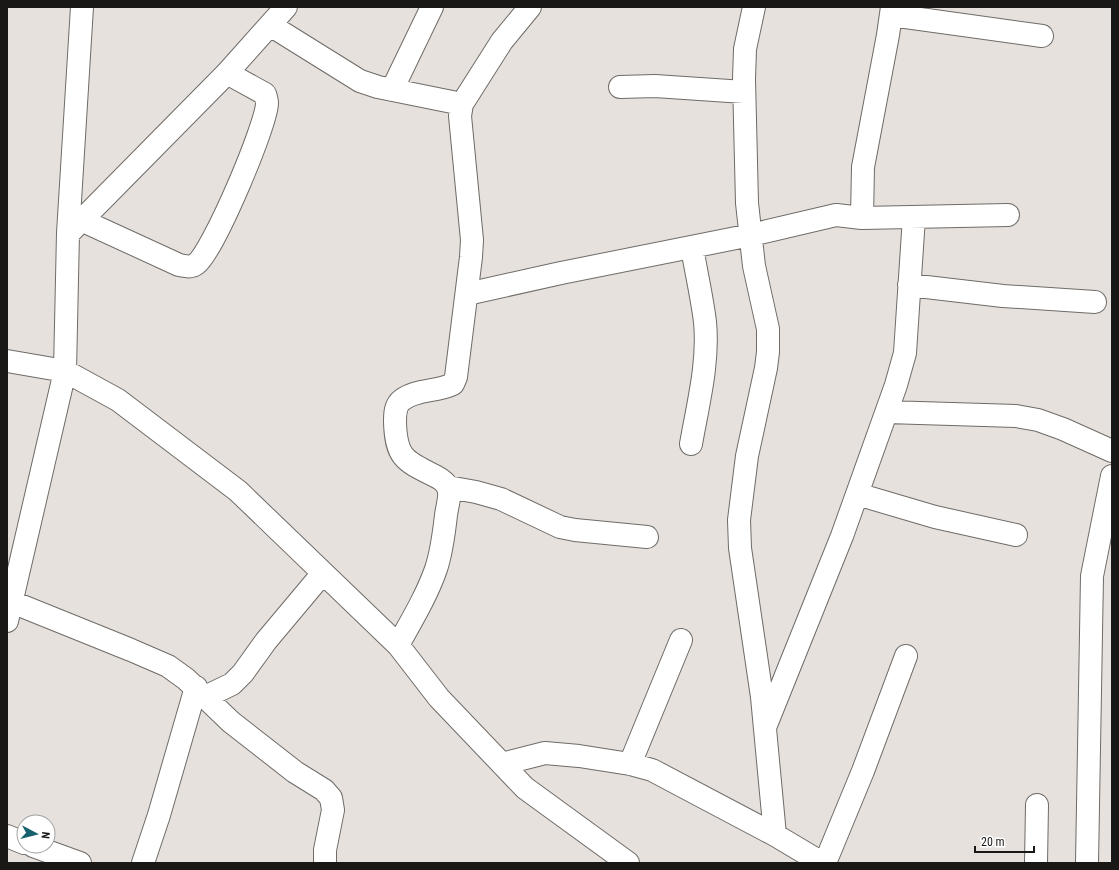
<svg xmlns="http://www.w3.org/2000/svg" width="1119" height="870" font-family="'Roboto Condensed',sans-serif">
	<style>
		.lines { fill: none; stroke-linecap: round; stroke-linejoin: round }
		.minor-casing { stroke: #6f6b67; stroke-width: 24 }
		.minor { stroke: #fff; stroke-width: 22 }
	</style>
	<rect width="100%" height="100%" fill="#e6e1dd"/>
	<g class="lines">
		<defs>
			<path id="minor" d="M754,7L745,49L744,79L747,203L754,266L768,329V352L766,368L747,456L739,520L740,548L762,697L775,835
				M891,15L1042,36
				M270,25L360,81L378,87L462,104
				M620,87L655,86L744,92
				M392,90L432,7
				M862,218L863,167L888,35L892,7
				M81,220L179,265C185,266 191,268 196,264C213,252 267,124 267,103C267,100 266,97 265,94L227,73
				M72,230L227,73L286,7
				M909,285L1003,296L1095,302
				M467,294L561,273L751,235L836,215L862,218L1008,215
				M7,361L65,371L118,400L238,491L398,645L439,698L525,788L628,863
				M887,412L1016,416L1038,420L1063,429L1112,451
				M691,444C698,404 709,362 705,322C702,297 696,272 692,247
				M448,487L476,492L501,499L560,527L575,530L647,537
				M857,494L935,517L1016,535
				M12,602L131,650L168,666L186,679L231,722L295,772L324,790L331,798L333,810L325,850V863
				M7,621L65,371L68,233L82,7
				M398,645C412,620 427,595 436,569C442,551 444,533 446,515C447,507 451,495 448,488C446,482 439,478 435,476C405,461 396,458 395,422C395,414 395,405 402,400C416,389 437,392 453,384L456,377L471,257L472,240L460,116L462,104L502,41L530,7
				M205,697L232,684L243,673L266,641L323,573
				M766,725L842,536L896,385L905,353L914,217
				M502,764L545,753L579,756L630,764L652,770L775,835L822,863
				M630,764L681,640
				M7,836L24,843
				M33,846L80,863
				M143,863L159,815L196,687
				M825,863L863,771L906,656
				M1036,863L1037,805
				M1087,863L1092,576L1112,476"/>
		</defs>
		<use href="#minor" class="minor-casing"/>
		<use href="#minor" class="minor"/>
	</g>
	<rect width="1119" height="870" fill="none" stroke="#1a1817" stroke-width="16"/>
	<g transform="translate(36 834) rotate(97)"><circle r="19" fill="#ffffff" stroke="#a3a3a2"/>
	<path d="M0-3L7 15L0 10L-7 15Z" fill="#17616f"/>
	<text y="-6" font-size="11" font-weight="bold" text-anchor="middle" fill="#1a1817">N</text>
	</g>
	<path d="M975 846v6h59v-6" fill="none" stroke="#1a1817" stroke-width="2"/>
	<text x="981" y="846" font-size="12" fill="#1a1817" stroke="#ffffff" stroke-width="3" paint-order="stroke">20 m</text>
</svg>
